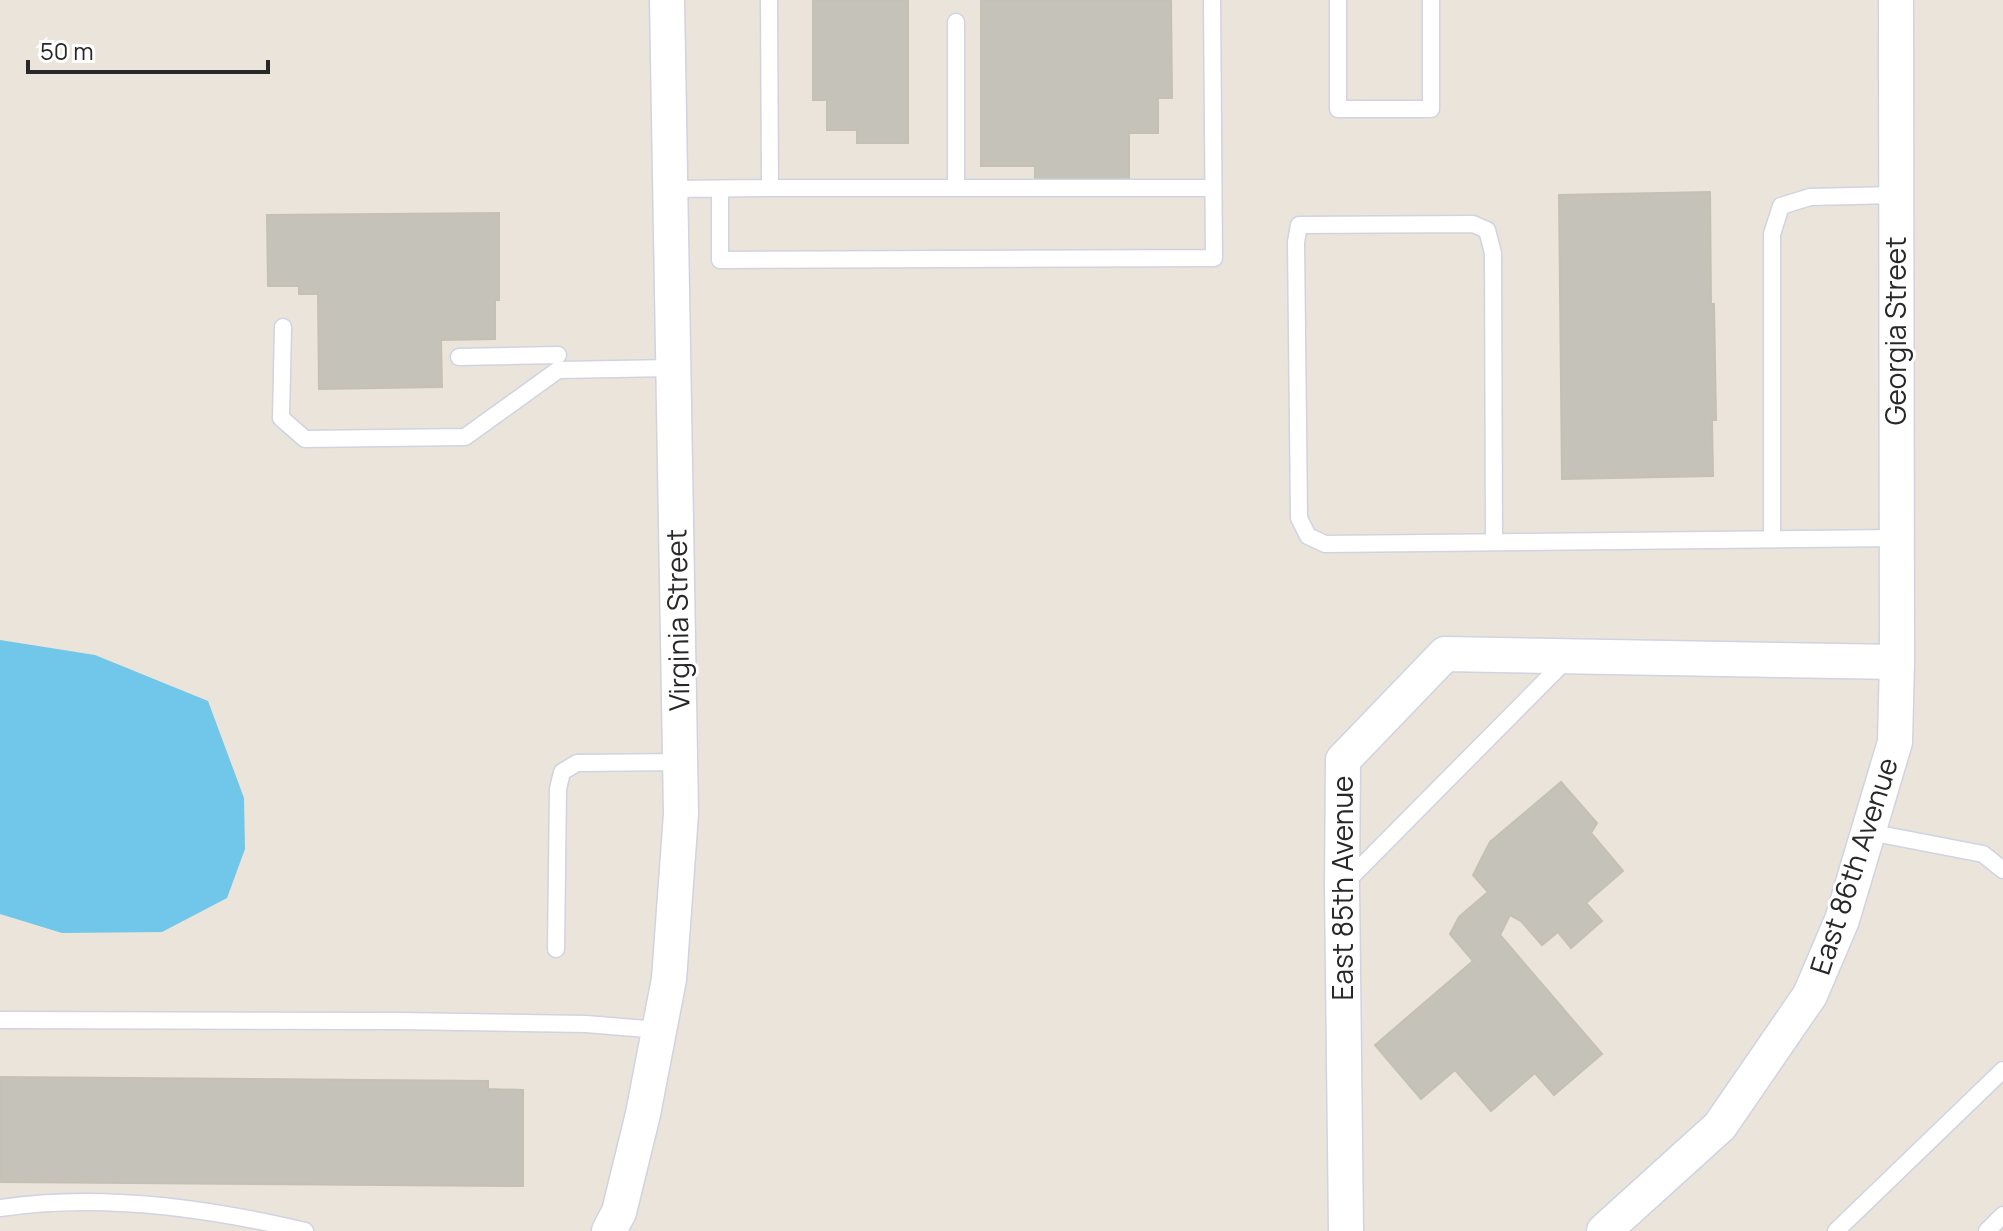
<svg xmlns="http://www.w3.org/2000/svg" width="2003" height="1231" font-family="Manrope,sans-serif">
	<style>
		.water { fill: #70c7ea }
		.building { fill: #c5c2b9; stroke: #c5c0b4; stroke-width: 2 }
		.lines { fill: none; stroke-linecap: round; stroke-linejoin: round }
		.lane-casing { stroke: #d0d3e1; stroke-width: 19 }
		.street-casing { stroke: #d0d3e1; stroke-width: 37 }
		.lane { stroke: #fff; stroke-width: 16 }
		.street { stroke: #fff; stroke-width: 34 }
		.labels { text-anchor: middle; stroke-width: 6; stroke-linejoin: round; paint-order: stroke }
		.street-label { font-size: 28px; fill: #282828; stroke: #fff }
	</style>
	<rect width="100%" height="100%" fill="#eae4da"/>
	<path class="water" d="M0,640L95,655L208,701L244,798L245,849L227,898L162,932L62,933L0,914Z"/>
	<path class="building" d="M813,0H908V143H857V130H827V100H813Z
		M981,0H1171L1172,98H1158V133H1129V179L1035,180V166H981Z
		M1710,192L1711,304H1714L1716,420H1712L1713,476L1562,479L1559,195Z
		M499,213V300H495V339L441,340L442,387L319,389L318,294H299V286H268L267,215Z
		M1561,782L1597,823L1591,833L1623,871L1586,903L1602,921L1571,948L1558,932L1542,945L1521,921L1510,915L1500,935L1602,1054L1554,1095L1535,1073L1491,1111L1455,1070L1421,1099L1375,1045L1473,961L1450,934L1459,917L1488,892L1473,875L1490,842Z
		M0,1077L488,1081V1089L523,1090V1186L0,1182Z"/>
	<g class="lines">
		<defs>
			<path id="lane" d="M1338,0V109H1431V0
				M956,22V188
				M770,188H1213
				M671,189L770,188L769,0
				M720,189V260L1214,258L1212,0
				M283,327L281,418L305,439L465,437L558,370L673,368
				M459,357L558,355
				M1772,539V234L1781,206L1810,197L1896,195
				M1494,542L1493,253L1487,230L1473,224L1299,225L1296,242L1299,518L1308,536L1325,544L1897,538
				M1869,832L1983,854L2003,870
				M1346,882L1569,657
				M556,949L558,789L562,772L577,763L681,762
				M0,1020L399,1021L586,1024L659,1030
				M0,1208C99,1193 209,1208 305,1231
				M1836,1231L2003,1070
				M1987,1231L2003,1215"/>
			<path id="street" d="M609,1231L619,1212L643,1114L669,979L681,814L667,0
				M1346,1231L1342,886L1343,760L1445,654L1897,662
				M1604,1231L1720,1126L1810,995L1842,920L1895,742L1897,662L1896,0"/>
		</defs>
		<use href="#lane" class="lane-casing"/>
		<use href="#street" class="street-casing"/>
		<use href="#lane" class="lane"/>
		<use href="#street" class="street"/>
	</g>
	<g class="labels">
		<g class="street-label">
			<text transform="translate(1896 331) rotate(-90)" y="10">Georgia Street</text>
			<text transform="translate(678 620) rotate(-91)" y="10">Virginia Street</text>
			<text transform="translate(1854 866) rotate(-72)" y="10">East 86th Avenue</text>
			<text transform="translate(1343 888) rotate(-90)" y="10">East 85th Avenue</text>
		</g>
	</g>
	<path d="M28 60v12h240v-12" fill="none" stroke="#282828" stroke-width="4"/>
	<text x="40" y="60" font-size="24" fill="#282828" stroke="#ffffff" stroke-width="6" paint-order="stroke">50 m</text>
</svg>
